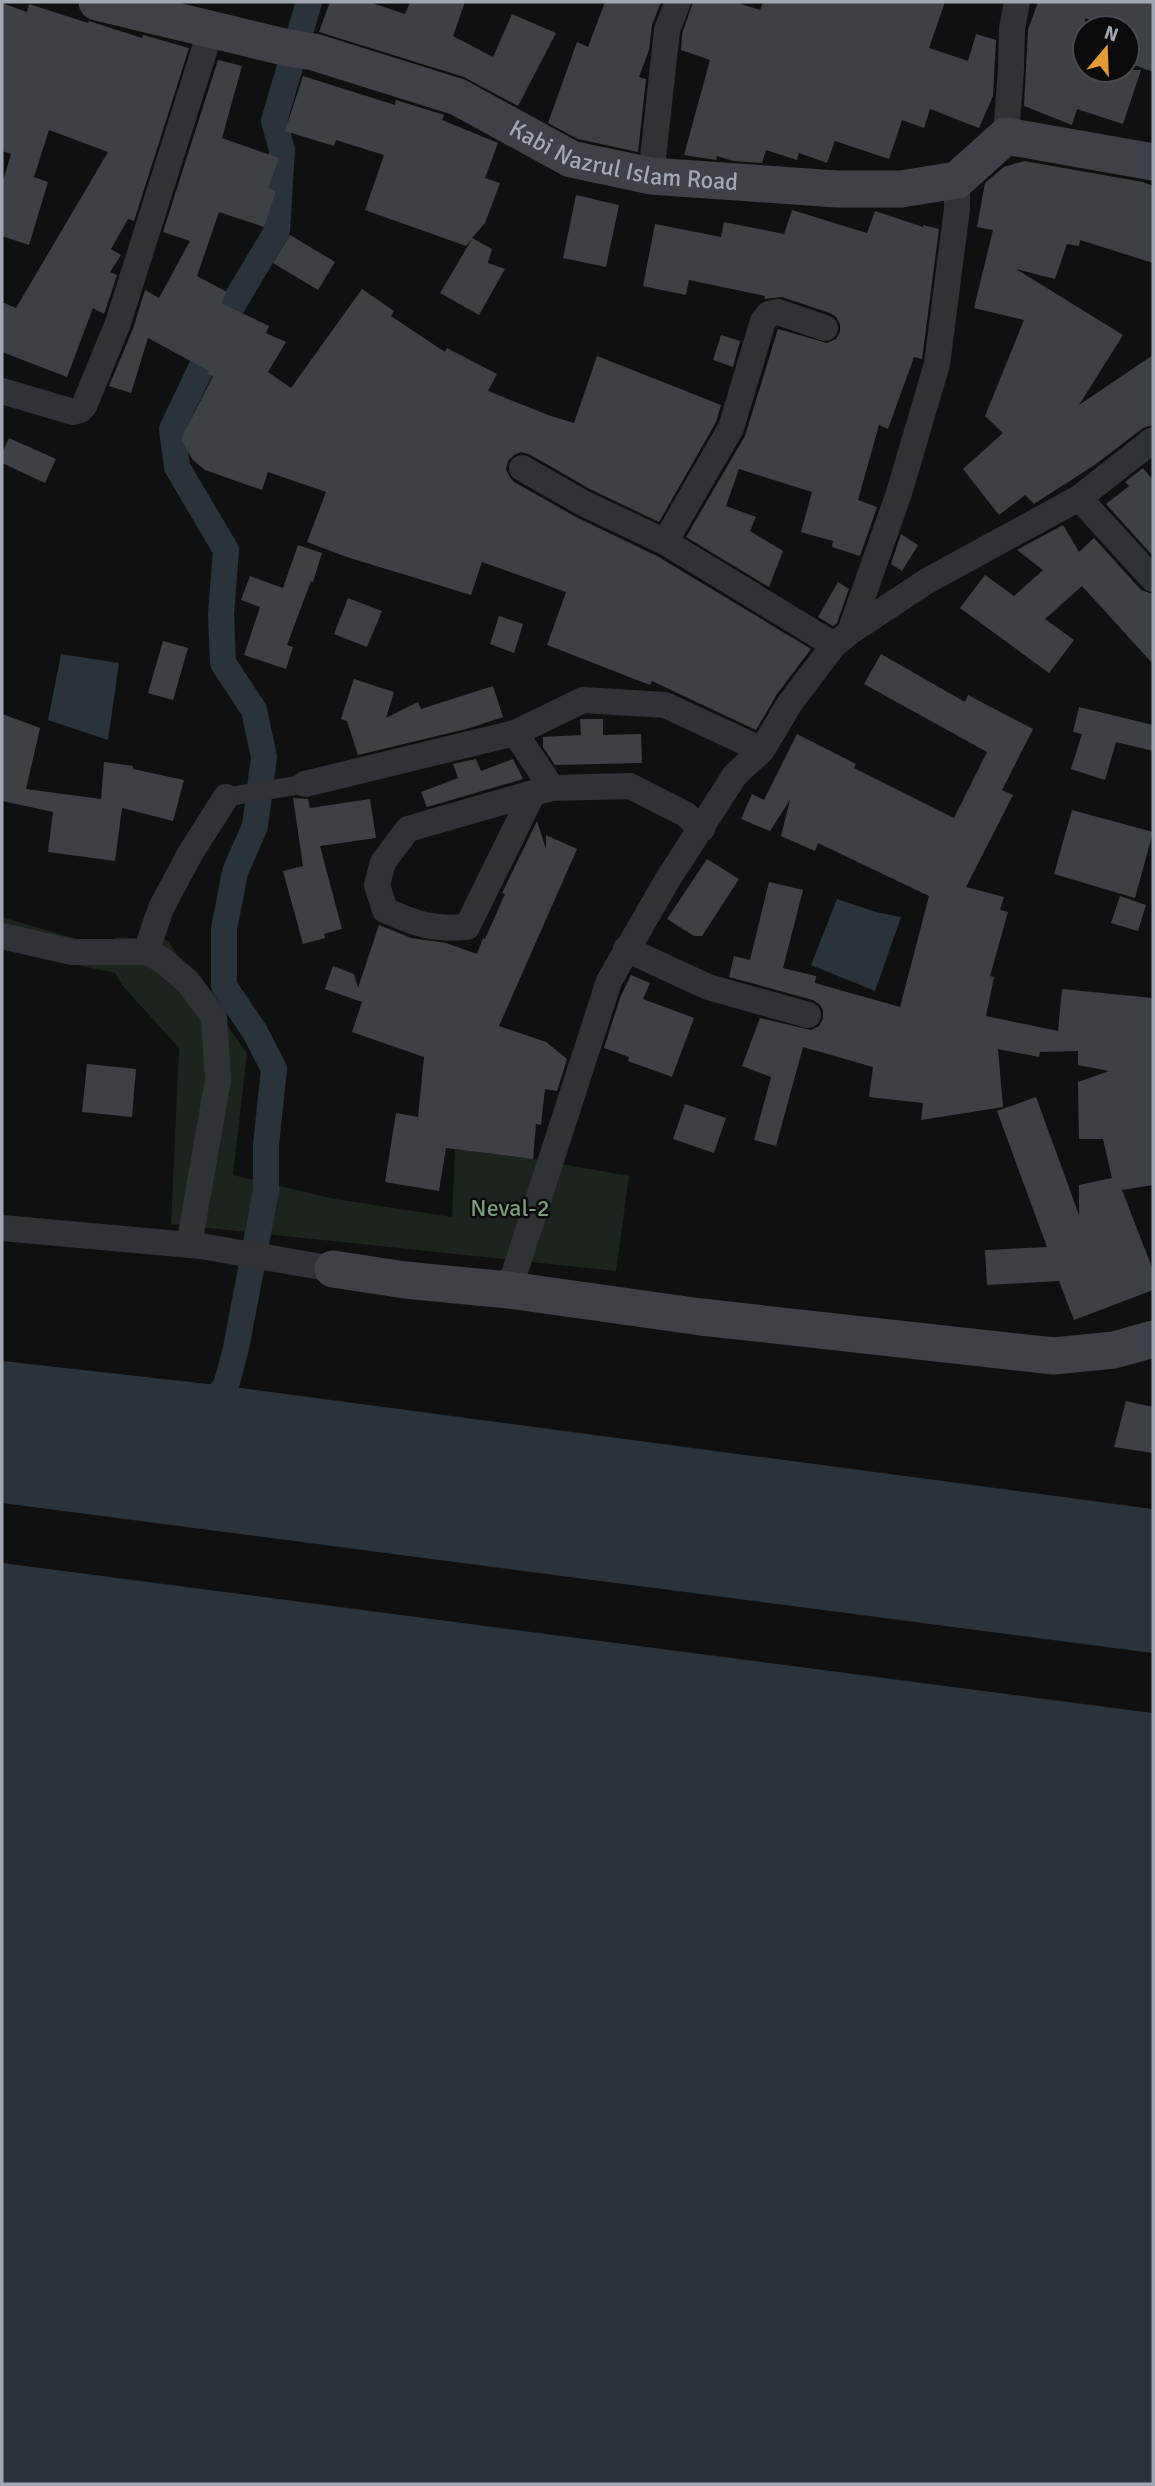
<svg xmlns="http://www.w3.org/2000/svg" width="1155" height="2486" font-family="Signika,sans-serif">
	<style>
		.green { fill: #1d231d }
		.water { fill: #2a3339 }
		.pier { fill: #101011 }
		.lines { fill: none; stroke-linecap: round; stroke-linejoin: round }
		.canal { stroke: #2a3339; stroke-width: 26 }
		.building { fill: #3f4044 }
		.pedestrian { stroke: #313236; stroke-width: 19 }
		.minor { stroke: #313236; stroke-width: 26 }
		.secondary { stroke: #3f4146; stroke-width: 37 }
		.labels { text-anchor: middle; stroke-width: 5; stroke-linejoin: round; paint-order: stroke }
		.street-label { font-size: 24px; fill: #a2a8b1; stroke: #0b0b0c }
		.park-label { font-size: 24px; fill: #7b9b7a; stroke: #0b0b0c }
	</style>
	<rect width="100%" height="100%" fill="#101011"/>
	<path class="green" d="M2,917L104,947L116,937L167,940L247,1053L233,1175L335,1199L452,1217L455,1149L533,1159L629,1176L616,1271L171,1224L179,1048L122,985L115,973L2,949Z"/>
	<path class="water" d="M61,654L119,663L108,740L48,720Z
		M837,899L876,912L901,917L875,991L811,965Z
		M2,1361L226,1386L1153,1509V2484H2Z"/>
	<path class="pier" d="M2,1503L1153,1653V1713L2,1563Z"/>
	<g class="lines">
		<path class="canal" d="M204,1412L226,1386L236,1348L266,1191V1145L274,1069L255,1032L224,986V929L235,872L255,826L264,757L254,710L223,663L221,614L226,550L177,467L172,429L226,316L277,231L282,150L274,121L309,2"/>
	</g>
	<path class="building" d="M330,2H369L405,14L410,2H465L453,36L493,57L512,14L556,33L518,106L464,77L319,32Z
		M605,2H661L652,25L649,50L639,77L646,79L638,152L578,139L548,123L577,42L588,47Z
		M693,2H735L760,10L763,2H945L929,48L968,61L976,34L996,40L993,96L979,128L930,109L924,128L902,120L889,159L835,141L827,163L799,153L797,160L766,150L762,163L733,161L717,156L716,160L684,155L710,60L681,50L682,34Z
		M1038,2H1153V72L1127,62V28H1111L1085,18V70H1141L1123,124L1077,109L1072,125L1024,106L1028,30Z
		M2,3L27,12L29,4L88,23L89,21L142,38L143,35L189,48L134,221L128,219L111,249L121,255L110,272L117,275L104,314L93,308L67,377L2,352V302L16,308L108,152L49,130L34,177L48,182L29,245L2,236V184L11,154L2,151Z
		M218,60L242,66L222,138L279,158L268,188L276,191L264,227L219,212L197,276L227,292L221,303L269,326L266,333L286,342L268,372L291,388L362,289L394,311L391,316L445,352L447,348L497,374L488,391L548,415L574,423L597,356L721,405L716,422L659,522L590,489L529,454L521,452L514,455L508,461L506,469L509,476L514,482L576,517L657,556L811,649L777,694L756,730L652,681L650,685L547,645L566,592L482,562L471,595L347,557L307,542L326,492L268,472L262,490L205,470L200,466L192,459L181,439L213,376L208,374L209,371L148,338L131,393L109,386L133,329L145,290L159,298L190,241L163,232Z
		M303,76L395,105L396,100L444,115L442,120L498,143L485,178L500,183L485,223L472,238L492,249L488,263L505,269L479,315L440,293L472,239L466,246L365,210L384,155L336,140L334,146L285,131Z
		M1024,161L1143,182L1153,186V263L1080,240L1079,246L1067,244L1055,279L1016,269L1123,335L1079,405L1153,355V425L1143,428L1096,464L1034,504L1025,495L999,515L963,469L1003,433L985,416L1024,320L974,308L993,230L977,227L985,183L1004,167Z
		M576,195L619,205L606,267L563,258Z
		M792,210L867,233L875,211L923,227V225L939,229L922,359L914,357L888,429L879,425L858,500L877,507L860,556L832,547L833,541L801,532L812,492L739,469L726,506L756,517L750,531L783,551L769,587L686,537L745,436L778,329L827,343L836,339L840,332V324L836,317L830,313L782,297L764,299L765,296L689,280L686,295L643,286L655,224L721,237L724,222L784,234Z
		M290,235L335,262L318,290L273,263Z
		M721,335L740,341L733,367L713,360Z
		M9,438L56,459L45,483L2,463V453Z
		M1143,468L1153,480V556L1106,504L1129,486L1125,482Z
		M1063,525L1079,552L1094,538L1141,590L1153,594V664L1082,586L1045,619L1074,640L1049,673L960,608L985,575L1014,596L1043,570L1017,550Z
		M901,534L918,545L902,571L891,564Z
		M298,545L322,553L313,582L311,581L287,645L293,647L286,669L244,655L260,607L241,600L250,576L283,588Z
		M838,582L849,589L837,623L833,626L818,617Z
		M348,598L382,611L367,647L334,634Z
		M499,616L523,624L514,653L490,644Z
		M163,641L188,648L173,700L148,693Z
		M881,654L965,702L968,695L1033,729L1002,790L1013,795L966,887L1004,897L1000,910L1008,912L990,976L994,977L986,1016L1058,1031L1062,989L1153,998V1185L1122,1190L1153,1270V1290L1074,1320L1059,1281L987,1285L985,1250L1047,1247L997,1111L1036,1097L1079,1215V1185L1112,1178L1103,1139H1079L1078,1082L1109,1071L1078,1065V1051L1040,1052L1039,1057L998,1049L1003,1107L921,1120L923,1103L869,1097L873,1067L803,1047L776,1146L754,1140L771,1077L742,1066L760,1018L811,1030L819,1026L823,1019V1010L820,1005L813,1000L729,977L734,956L750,960L769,882L803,890L783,968L816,976L815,983L900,1007L929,896L818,843L815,851L781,836L790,800L770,831L741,819L752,794L764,800L797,734L856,764L854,768L954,818L987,752L864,684Z
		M354,679L394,692L386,718L418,702L421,709L493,686L503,717L470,728L358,755L347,721L341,719Z
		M1079,707L1153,725V751L1116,742L1105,780L1071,769L1082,734L1073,732Z
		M2,714L40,728L26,789L101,799L104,762L133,766V769L184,780L173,821L122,808L115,861L48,852L53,812L2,801Z
		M580,719H603V735L641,734L642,763L555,765L543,747V737L581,735Z
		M476,759L481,771L513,759L523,779L427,807L421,792L458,778L453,764Z
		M293,798L308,799L310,808L370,799L376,838L320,846L342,929L324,934L325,938L303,944L283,871L303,866Z
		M1072,810L1153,832L1135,898L1054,874Z
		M537,821L546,849V835L577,849L499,1026L546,1042L567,1059L557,1091L545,1089L541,1125L536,1124L533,1159L446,1148L439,1191L385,1182L396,1113L418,1117L424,1057L352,1032L362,1002L325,989L333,966L354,974L358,988L379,925L411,938L446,943L477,954L483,938L485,939L505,894L502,893Z
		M707,859L739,879L702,936H694L667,919Z
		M1120,896L1146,905L1138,931L1111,923Z
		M631,975L650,983L643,999L694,1018L672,1077L628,1061L629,1057L604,1048L620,998Z
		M87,1064L136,1069L132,1117L82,1112Z
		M685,1104L726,1118L714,1153L673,1139Z
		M1126,1401L1153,1407V1453L1114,1447Z"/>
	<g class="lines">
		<path class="pedestrian" d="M226,797L305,784"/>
		<path class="minor" d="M1006,136L1011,68L1012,28L1017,2
			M651,176L667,30L678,2
			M2,391L73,412L80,410L84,406L118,323L211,29
			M1153,440L1079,498L1153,579
			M522,468L583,503L665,542L834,645
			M665,542L731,428L763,321L769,314L778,312L825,328
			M850,632L899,493L937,364L957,209V180
			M515,733L552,788L630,786L685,814L702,829
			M305,784L515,733L583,700L665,705L762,750
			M533,793L467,927C433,930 416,924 385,910L377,885L383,862L408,829L533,793L552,788
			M2,936L72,952H146L161,959L188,982L214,1017L218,1080L189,1245
			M626,949L708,987L808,1015
			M146,952L161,908L191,852L226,797
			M2,1228L201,1246L333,1269
			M509,1290L609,981L668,879L735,775L762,750L790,703L834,645L850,632L927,581L1079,498"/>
		<g class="secondary">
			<path id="s1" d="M97,2L284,47L314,52L458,97L571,159L651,176L837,189H901L957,180L1006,136L1153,162"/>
			<path d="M333,1269L405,1280L509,1290L701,1317L1054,1356L1114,1350L1153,1339"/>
		</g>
	</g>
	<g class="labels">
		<g class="street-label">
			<text dy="8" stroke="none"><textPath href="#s1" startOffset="553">Kabi Nazrul Islam Road</textPath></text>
		</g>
		<g class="park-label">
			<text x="510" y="1216">Neval-2</text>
		</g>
	</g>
	<rect width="1155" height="2486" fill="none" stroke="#a2a8b1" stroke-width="7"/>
	<g transform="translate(1106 49) rotate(19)"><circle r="33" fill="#0b0b0c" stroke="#474a4e" stroke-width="2"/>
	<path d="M0-5L12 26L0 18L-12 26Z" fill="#e49b35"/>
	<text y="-10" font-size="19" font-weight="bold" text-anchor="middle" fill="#a2a8b1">N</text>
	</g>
</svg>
